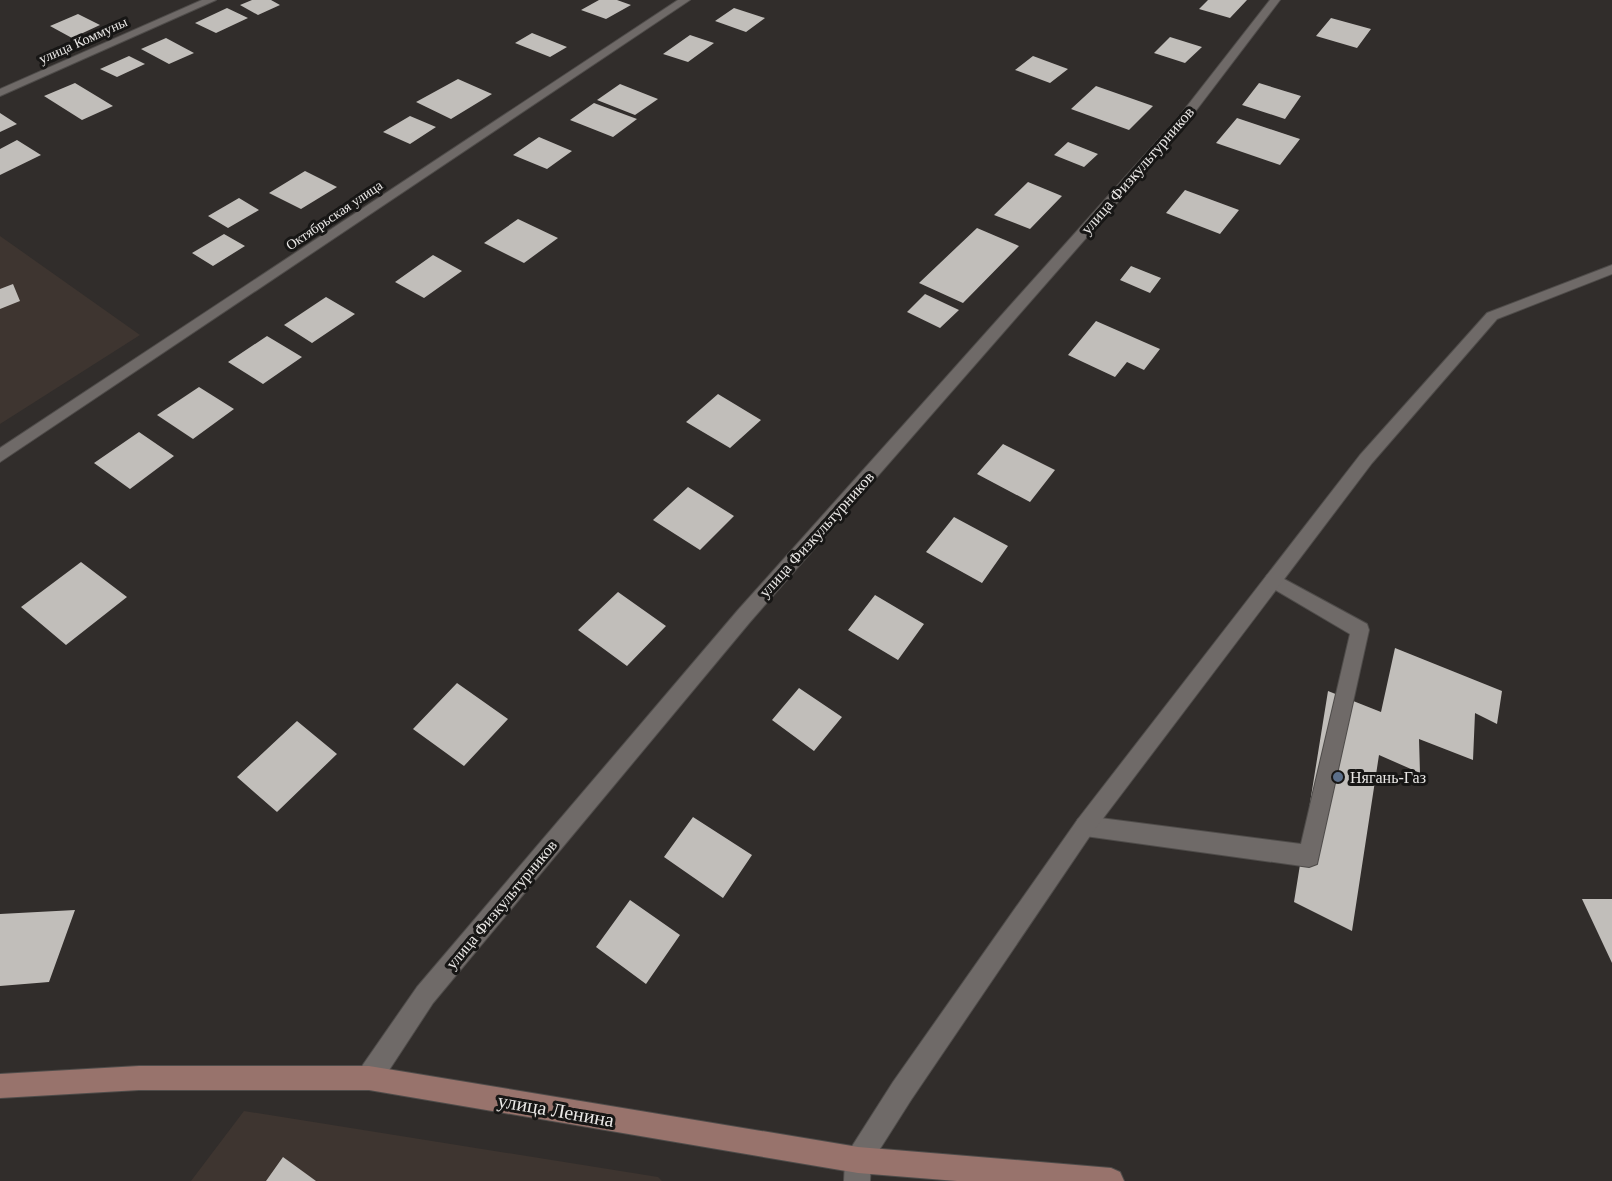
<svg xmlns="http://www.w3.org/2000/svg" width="1612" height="1181" font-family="'Times New Roman',serif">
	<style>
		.built { fill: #3e3530 }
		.building { fill: #c1beba }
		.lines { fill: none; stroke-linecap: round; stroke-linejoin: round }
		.lane-casing { stroke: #4f4c4a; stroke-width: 2 }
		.street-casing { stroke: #4f4c4a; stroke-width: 2 }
		.secondary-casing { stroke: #4f4c4a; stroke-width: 2 }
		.lane { fill: #6f6a68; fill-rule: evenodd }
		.street { fill: #6f6a68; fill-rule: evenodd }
		.secondary { fill: #98736c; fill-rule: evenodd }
		.service-dot { fill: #5c6f8a; stroke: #171615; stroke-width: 2 }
		.labels { text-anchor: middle; stroke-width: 6; stroke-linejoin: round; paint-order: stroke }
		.far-street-label { font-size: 14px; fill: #e9e7e5; stroke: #171615 }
		.street-label { font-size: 16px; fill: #e9e7e5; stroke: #171615 }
		.poi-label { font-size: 16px; fill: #e9e7e5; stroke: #171615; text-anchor: start }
		.near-street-label { font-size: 20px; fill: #e9e7e5; stroke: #171615 }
	</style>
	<rect width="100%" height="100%" fill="#312d2b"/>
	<path class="built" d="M0,236L140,335L0,424Z
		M244,1111L658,1177L662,1181H191Z"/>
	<path class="building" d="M252,0H271L280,5L258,15L240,5Z
		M599,0H617L631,5L606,19L581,10Z
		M1208,0H1247L1230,18L1199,9Z
		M227,8L248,18L216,33L195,23Z
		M734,8L765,18L746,32L715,21Z
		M78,14L100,25L72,38L50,26Z
		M1331,18L1371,29L1357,48L1316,36Z
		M532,33L567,47L550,57L515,43Z
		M690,35L714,43L688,62L663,54Z
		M1170,37L1202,47L1185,63L1154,53Z
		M166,38L194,53L169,64L141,49Z
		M129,56L145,64L117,77L100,69Z
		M1033,56L1068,69L1050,83L1015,70Z
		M458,79L492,94L451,119L416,102Z
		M75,83L113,106L82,120L44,96Z
		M1259,83L1301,96L1285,119L1242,105Z
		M620,84L658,99L635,115L597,100Z
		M1096,86L1153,106L1129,130L1071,109Z
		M594,103L637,119L613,137L570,120Z
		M0,113L17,124L0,132Z
		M410,116L436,127L410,144L383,132Z
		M1237,118L1300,139L1280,165L1216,143Z
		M539,137L572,151L547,169L513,155Z
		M17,140L41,155L0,175V149Z
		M1068,142L1098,154L1084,167L1054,155Z
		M305,171L337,187L301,209L269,193Z
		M1028,182L1062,196L1030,229L994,215Z
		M1185,190L1239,210L1220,234L1166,213Z
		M239,198L259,210L228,228L208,216Z
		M518,219L558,238L524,263L484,243Z
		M977,228L1019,246L963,303L919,283Z
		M224,234L245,246L213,266L192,253Z
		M433,255L462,271L424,298L395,282Z
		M1131,266L1161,278L1150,293L1120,280Z
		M13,284L20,301L0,309V289Z
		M925,294L959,310L940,328L907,312Z
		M326,297L355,314L312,343L284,325Z
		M1096,321L1160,349L1144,370L1127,362L1115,377L1068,355Z
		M267,336L302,357L263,384L228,362Z
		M199,387L234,409L193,439L157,415Z
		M718,394L761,420L730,448L686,422Z
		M139,432L174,456L130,489L94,463Z
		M1003,444L1055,470L1030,502L977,474Z
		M688,487L734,516L700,550L653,520Z
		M954,517L1008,546L982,583L926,552Z
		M81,562L127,597L66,645L21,607Z
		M618,592L666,626L627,666L578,630Z
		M875,595L924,624L898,660L848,630Z
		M1395,648L1502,691L1497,724L1475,713L1473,760L1419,739L1420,773L1379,755L1352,931L1294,902L1328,691L1381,712Z
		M457,683L508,719L464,766L413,729Z
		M799,688L842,717L814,751L772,720Z
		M297,721L337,754L277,812L237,777Z
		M693,817L752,855L723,898L664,857Z
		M1582,899H1612V963Z
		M630,900L680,935L646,984L596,947Z
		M75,910L49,982L0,986V914Z
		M283,1157L316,1181H266Z"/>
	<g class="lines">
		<defs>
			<path id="lane" d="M1273,573L1367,624L1369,630L1317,864L1309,867L1085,836L1078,833L1074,826L1078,819L1085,816L1301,844L1350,634L1267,585L1264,580L1267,575Z"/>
			<path id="street" d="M202,0H216L0,96V89Z
				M678,0H690L0,462V448Z
				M1270,0H1280L1185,125L750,622L433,1003L378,1087L369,1090L360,1087L357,1078L360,1069L417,987L738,610L1177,119Z
				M1612,265V274L1497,319L1372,463L1092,833L911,1100L871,1163L870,1181H844L845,1160L849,1151L893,1082L1078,819L1360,455L1487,313Z"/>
			<path id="secondary" d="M139,1066H369L858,1147L1111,1168L1120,1172L1124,1181H957L858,1173L369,1090H139L0,1098V1074Z"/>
		</defs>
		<use href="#lane" class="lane-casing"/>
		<use href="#street" class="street-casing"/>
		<use href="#secondary" class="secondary-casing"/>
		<use href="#lane" class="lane"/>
		<use href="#street" class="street"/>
		<use href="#secondary" class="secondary"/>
	</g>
	<circle class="service-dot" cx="1338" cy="777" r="6"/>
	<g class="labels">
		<g class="far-street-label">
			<text transform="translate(83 40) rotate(-24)" y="5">улица Коммуны</text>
			<text transform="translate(334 215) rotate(-34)" y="5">Октябрьская улица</text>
		</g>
		<g class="street-label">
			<text transform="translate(1137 170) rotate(-49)" y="6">улица Физкультурников</text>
			<text transform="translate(816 534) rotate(-48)" y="6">улица Физкультурников</text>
			<text transform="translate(501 904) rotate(-50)" y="6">улица Физкультурников</text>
		</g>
		<g class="poi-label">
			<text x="1350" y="783">Нягань-Газ</text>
		</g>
		<g class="near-street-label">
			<text transform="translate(556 1110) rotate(10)" y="7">улица Ленина</text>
		</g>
	</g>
</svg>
